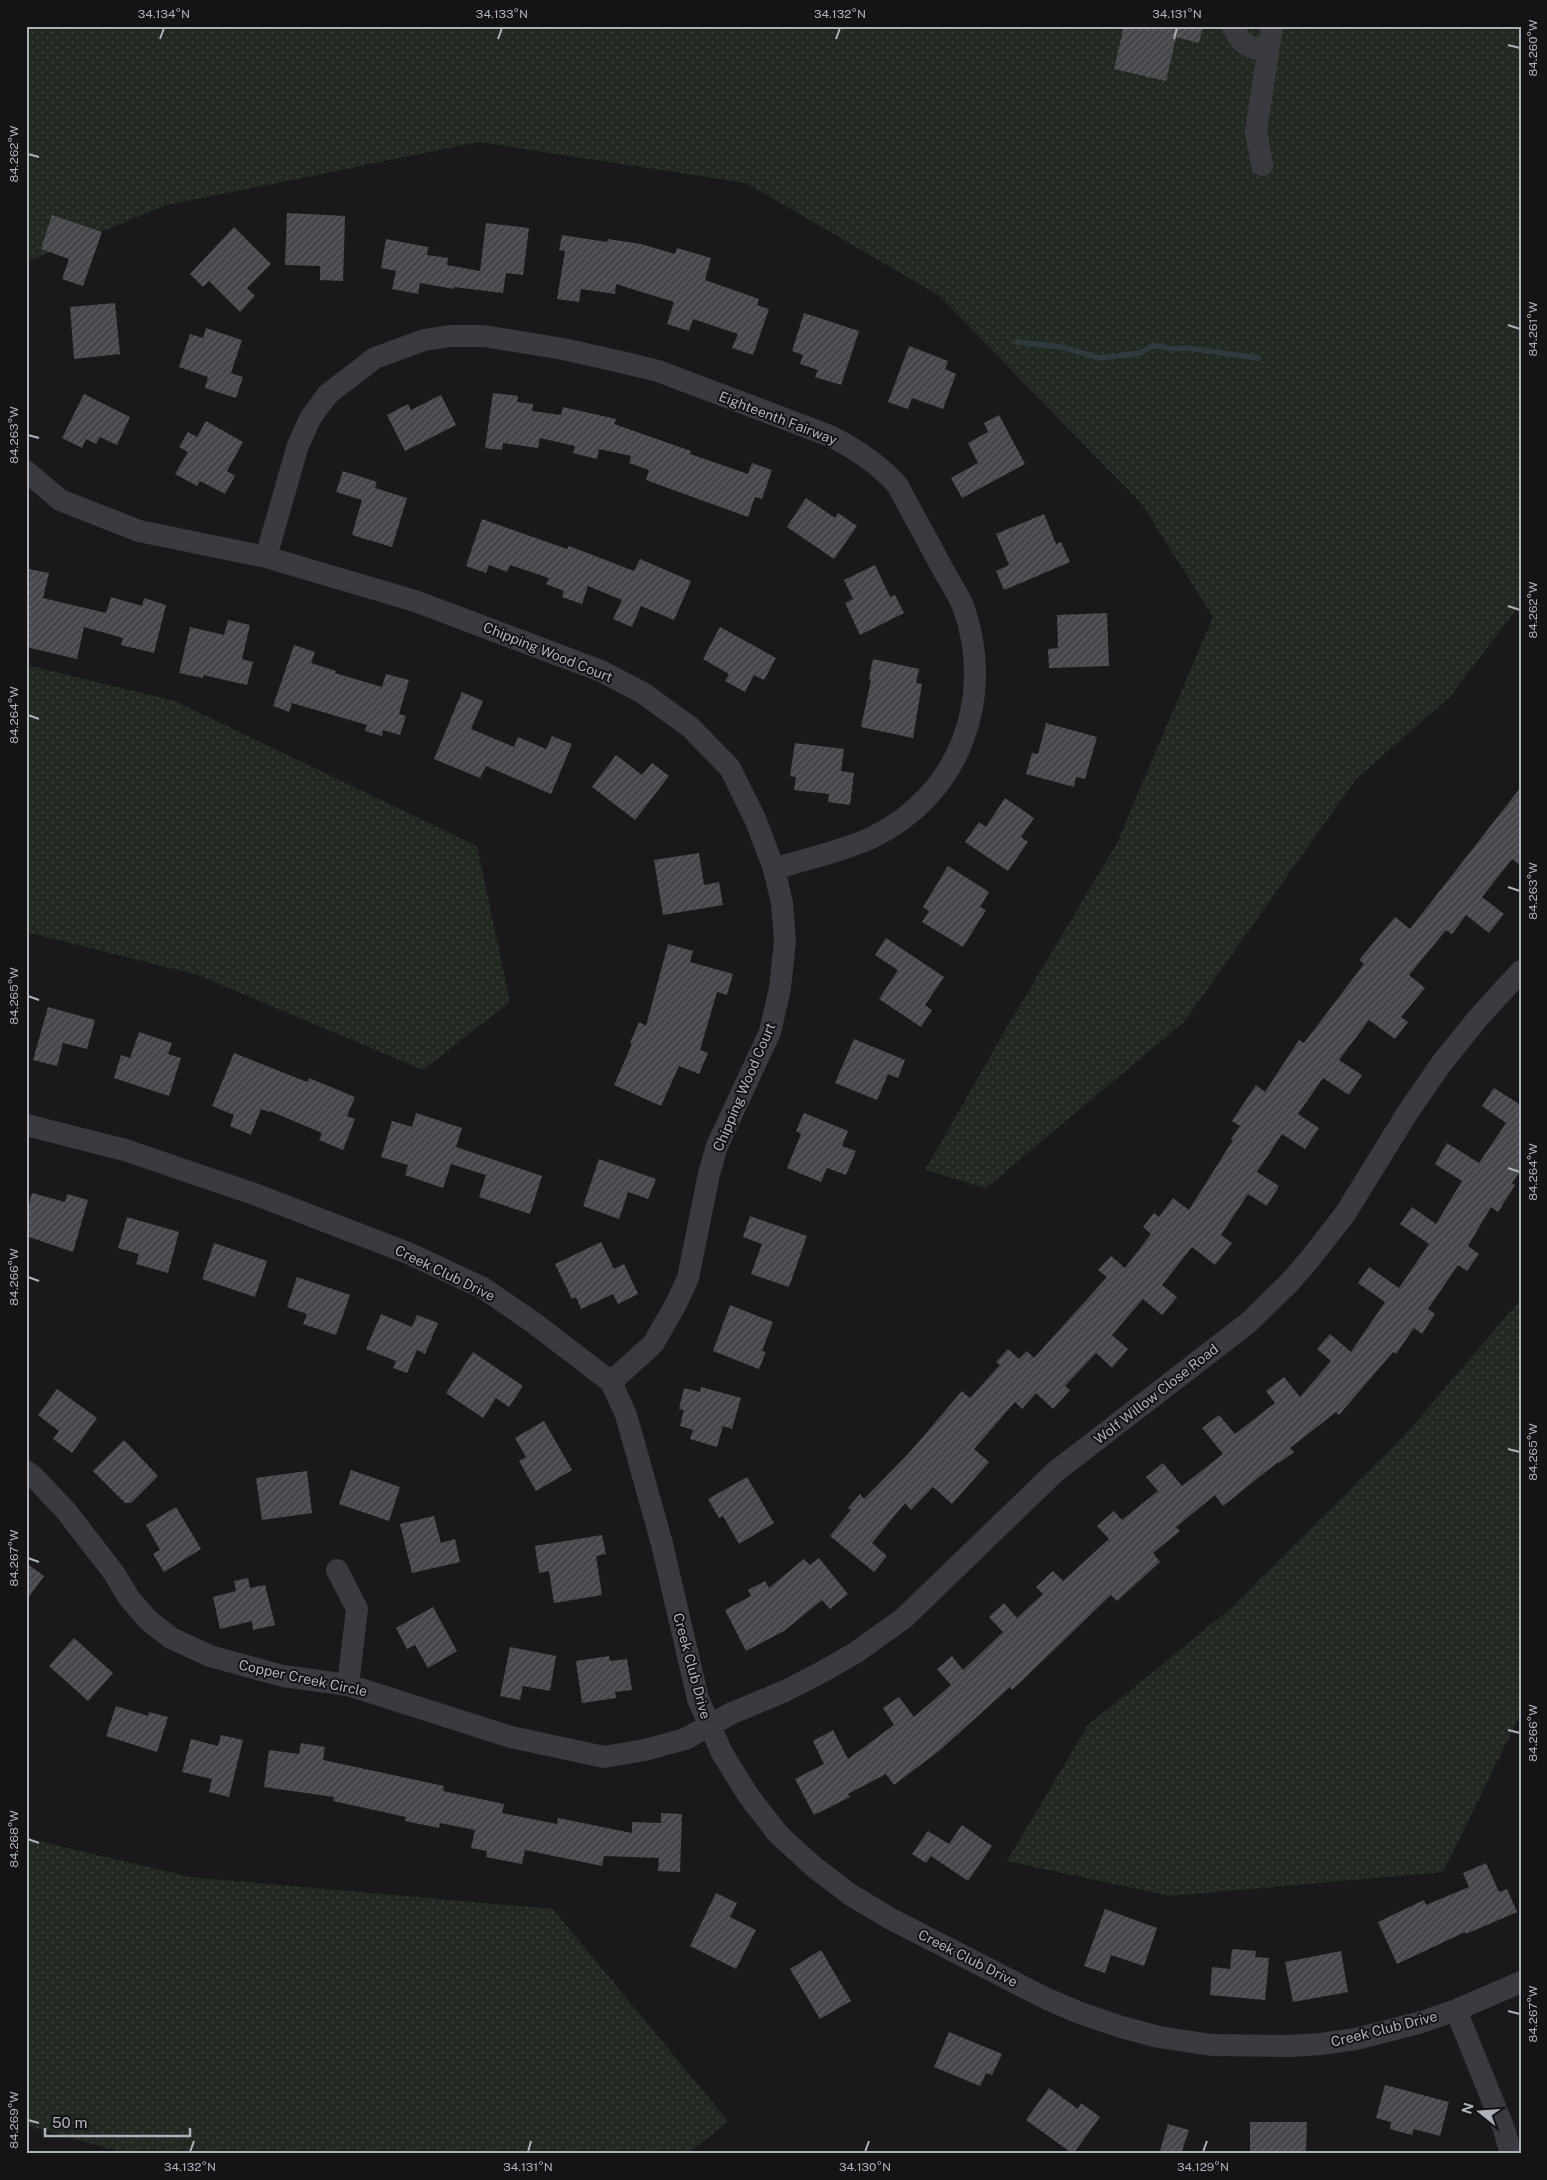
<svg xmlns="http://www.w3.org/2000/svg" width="1547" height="2180" font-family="'Public Sans',sans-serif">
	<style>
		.grass { fill: url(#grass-dots) }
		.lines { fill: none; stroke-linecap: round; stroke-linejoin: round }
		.stream { stroke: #2f393f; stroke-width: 5.5 }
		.building { fill: url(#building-hatch) }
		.minor { stroke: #3a3b40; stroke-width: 22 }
		.ticks { fill: none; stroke: #acb1ba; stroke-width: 2 }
		.labels { text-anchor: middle; stroke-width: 4; stroke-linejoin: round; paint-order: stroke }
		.street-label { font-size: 14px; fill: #acb1ba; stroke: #141416 }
		.neatline { fill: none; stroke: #acb1ba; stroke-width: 2 }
		.ticks-label { font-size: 12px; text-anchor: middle; fill: #acb1ba }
	</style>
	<defs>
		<pattern id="grass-dots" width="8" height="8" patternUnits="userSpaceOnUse" patternTransform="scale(1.25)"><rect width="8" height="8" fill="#212921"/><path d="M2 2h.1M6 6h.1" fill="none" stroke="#3f463f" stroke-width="1.8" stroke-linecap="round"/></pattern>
		<pattern id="building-hatch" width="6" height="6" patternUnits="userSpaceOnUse" patternTransform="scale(1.25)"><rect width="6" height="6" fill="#46474b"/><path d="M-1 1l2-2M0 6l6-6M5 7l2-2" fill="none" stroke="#5e5f63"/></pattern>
	</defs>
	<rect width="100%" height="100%" fill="#19191b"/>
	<path class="grass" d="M26,26H1521V603L1450,697L1356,779L1184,1022L986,1188L925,1170L1010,1022L1117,843L1213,617L1141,503L938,295L746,183L479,142L167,205L26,262Z
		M26,665L175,701L477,846L510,1002L423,1070L198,975L26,932Z
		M1521,1299V1713L1443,1872L1170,1896L1007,1861L1088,1725L1231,1608L1404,1436Z
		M26,1838L190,1877L553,1909L728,2121L688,2154H128L26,2125Z"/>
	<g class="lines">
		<path class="stream" d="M1017,342L1062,347L1099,358L1141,353L1152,346H1159L1172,349L1187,348L1258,358"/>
	</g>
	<path class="building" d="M1124,26H1203L1199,43L1176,37L1166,81L1114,69Z
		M287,213L345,216L343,281L320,280V266L285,265Z
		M52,215L102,232L83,286L62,279L69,259L41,249Z
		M486,223L529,228L523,275L506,273L503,293L454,287V289L420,283L418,294L392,289L396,271L381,268L386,239L428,247L427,255L448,258L447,265L480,271Z
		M234,227L271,264L247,288L255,296L240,312L209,281L203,287L190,274Z
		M562,235L607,242L608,239L641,244L675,254L677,248L711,258L705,280L759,299L757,305L769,309L753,355L732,348L738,334L693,319L689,331L667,324L674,302L616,284L615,294L581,289L579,302L557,299L565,251L559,250Z
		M115,303L120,354L74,359L70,307Z
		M804,313L859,331L841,385L815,377L818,370L800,364L803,355L792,351Z
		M206,328L242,340L231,373L243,377L236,398L205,388L208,377L179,367L190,334L203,338Z
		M909,346L948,361L945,369L956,374L943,409L912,398L908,409L888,402Z
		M493,393L518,396L517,402L533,404L532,411L561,415L563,407L616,419L614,424L691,451L690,454L748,474L752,463L772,470L762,499L755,497L748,517L646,480L649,470L629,463L631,456L599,449L597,459L573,453L575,446L540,438L538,448L503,443L502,450L485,448Z
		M84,394L130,417L117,445L100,437L96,444L86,439L82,448L62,438Z
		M441,395L456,425L405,451L387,415L408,404L411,410Z
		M999,415L1025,464L962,498L951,478L978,463L968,443L988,432L984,423Z
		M206,421L243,442L227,471L235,476L225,494L200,481L197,486L175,474L188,452L179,447L188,432L197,437Z
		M343,471L377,482L375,488L407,498L392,547L352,535L362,500L336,492Z
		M806,498L835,518L838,513L857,526L834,559L787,527Z
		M1044,514L1056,544L1061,542L1070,562L1004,590L996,571L1009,565L996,534Z
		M482,519L567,549L569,546L634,571L640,559L691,581L674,620L641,606L632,627L613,619L622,600L588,586L582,604L562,597L564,591L546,584L549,578L510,565L507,572L489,565L486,573L466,566Z
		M875,565L890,597L895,595L904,613L860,635L845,603L853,599L844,580Z
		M29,569L49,573L43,598L106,613L111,597L142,606L144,598L166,605L154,653L121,645L123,638L84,627L77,659L26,647V581Z
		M1107,613L1109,666L1049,668L1048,649L1058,648L1057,615Z
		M228,620L250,625L242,659L253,662L247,685L203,675V678L179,673L190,627L224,635Z
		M720,627L776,658L764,680L754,675L745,692L725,681L729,674L703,659Z
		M294,645L315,652L311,663L336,671L335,673L382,687L386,674L409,680L399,714L406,716L400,735L383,730L382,736L365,731L367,725L292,703L289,712L273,706Z
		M873,659L919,669L916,683L922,684L913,738L861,727L871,680L869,679Z
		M462,692L483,701L471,729L514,747L518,737L546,749L552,736L572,744L551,794L486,766L480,778L434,759Z
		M1046,723L1097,737L1085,779L1076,777L1074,787L1026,774L1032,753L1038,754Z
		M795,743L844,749L841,771L854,773L850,805L828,802L829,794L794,790L796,777L790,776Z
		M616,755L642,775L652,763L669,776L635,820L592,787Z
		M1521,787V866L1512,859L1482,897L1504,914L1489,933L1466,915L1452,934L1446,930L1409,975L1425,988L1401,1017L1408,1022L1395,1039L1369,1020L1339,1060L1362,1075L1349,1095L1323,1078L1298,1114L1319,1128L1305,1149L1282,1134L1257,1172L1279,1186L1267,1206L1248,1194L1221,1235L1232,1243L1215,1265L1192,1247L1162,1285L1177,1297L1162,1315L1143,1299L1112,1335L1128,1349L1112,1368L1096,1353L1065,1386L1070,1390L1053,1409L1036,1393L1022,1409L1015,1402L974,1449L989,1462L952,1504L933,1487L911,1510L905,1503L872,1543L887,1556L874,1572L830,1536L851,1510L848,1508L860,1494L864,1499L909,1453L962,1391L970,1398L1000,1365L996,1362L1008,1349L1019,1359L1027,1351L1034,1358L1107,1277L1098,1270L1111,1256L1125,1268L1151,1234L1143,1227L1154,1213L1159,1217L1173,1198L1189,1210L1233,1140L1231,1139L1240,1126L1232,1121L1256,1085L1265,1092L1299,1040L1304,1043L1364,964L1359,960L1395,917L1410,929Z
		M1005,798L1034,818L1021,837L1028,842L1008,871L965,842L979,822L986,827Z
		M699,853L704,885L719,882L723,905L663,915L654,860Z
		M948,866L989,892L980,907L986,910L963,947L922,922L929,911L923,907Z
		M886,938L944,977L925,1005L932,1010L921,1027L879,999L898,970L875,955Z
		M668,944L693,951L690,962L733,974L727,995L717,992L700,1050L708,1053L699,1074L679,1066L661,1106L614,1085L632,1044L630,1043L639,1022L646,1026Z
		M48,1007L95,1020L87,1049L63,1043L57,1066L33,1060Z
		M139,1032L172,1043L168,1054L181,1058L169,1096L114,1078L121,1055L130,1058Z
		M854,1039L905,1060L898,1078L888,1074L877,1100L835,1083Z
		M234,1053L307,1082L309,1078L355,1097L347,1116L355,1119L343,1150L319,1140L322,1133L270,1111L269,1112L261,1109L251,1135L230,1126L234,1115L212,1106Z
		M1494,1088L1519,1104L1521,1101V1170L1512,1183L1515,1185L1498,1212L1491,1207L1468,1246L1479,1254L1467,1271L1458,1265L1428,1309L1435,1314L1422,1334L1414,1328L1396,1354L1393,1352L1339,1415L1336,1412L1290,1448L1294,1452L1279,1463L1278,1462L1223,1506L1215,1495L1176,1527L1180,1531L1153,1553L1160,1562L1117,1601L1111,1595L1012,1690L1010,1687L939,1751L894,1785L886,1774L848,1794L850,1797L814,1815L795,1779L824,1764L813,1741L833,1730L848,1759L894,1725L883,1708L899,1697L914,1717L951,1685L937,1669L952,1656L963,1670L1003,1632L989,1617L1004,1603L1017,1618L1043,1594L1036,1587L1053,1571L1063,1581L1109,1539L1097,1526L1114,1511L1122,1520L1158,1491L1146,1477L1163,1463L1182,1486L1223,1454L1202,1428L1219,1415L1235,1434L1275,1403L1266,1391L1284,1377L1300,1397L1331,1361L1317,1349L1330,1334L1351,1352L1385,1302L1358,1283L1369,1267L1399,1288L1429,1244L1400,1224L1412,1207L1436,1224L1462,1181L1435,1164L1447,1143L1479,1163L1506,1123L1482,1106Z
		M416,1113L462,1128L456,1147L542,1176L530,1214L479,1197L486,1175L451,1164L443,1188L405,1175L408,1165L381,1157L392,1121L412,1127Z
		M804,1113L848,1131L842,1146L856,1151L846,1175L827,1168L821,1182L787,1168L801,1134L796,1131Z
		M599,1159L656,1179L648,1199L628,1192L619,1219L583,1206Z
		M32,1193L65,1202L67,1194L88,1200L73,1252L26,1236V1216Z
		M750,1216L807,1236L789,1287L751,1274L762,1244L743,1237Z
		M127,1217L179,1232L168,1273L136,1264L139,1254L118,1248Z
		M601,1242L614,1269L624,1264L638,1294L618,1304L613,1294L581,1309L576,1297L572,1299L555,1264Z
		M214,1243L267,1261L255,1297L202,1279Z
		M297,1277L350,1295L336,1335L303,1324L307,1314L287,1307Z
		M730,1305L773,1322L762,1351L766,1352L759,1369L713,1351Z
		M381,1314L412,1327L417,1315L438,1323L425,1354L417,1350L407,1373L393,1368L396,1361L366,1349Z
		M473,1352L523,1386L509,1407L496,1398L483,1418L446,1393Z
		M701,1387L741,1398L732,1429L723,1426L717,1447L690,1439L693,1430L680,1426L684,1410L679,1409L684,1388L700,1392Z
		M57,1389L97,1418L72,1453L53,1439L59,1431L38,1415Z
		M544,1421L572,1470L536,1491L519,1461L526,1457L515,1438Z
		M124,1440L158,1476L131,1503H125L93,1471Z
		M351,1470L400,1487L389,1521L339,1504Z
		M307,1471L312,1513L262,1520L256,1478Z
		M747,1477L774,1523L739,1544L723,1516L719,1518L708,1499Z
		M176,1507L201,1549L164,1572L153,1554L160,1550L146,1525Z
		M434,1516L441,1543L455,1539L460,1562L412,1573L400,1524Z
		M602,1535L606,1554L596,1556L602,1595L554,1603L549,1571L539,1573L535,1546Z
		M819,1558L848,1594L830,1609L822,1600L784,1631L746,1651L725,1610L751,1596L748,1590L765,1581L769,1588L804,1559L810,1565Z
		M26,1563L44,1576L26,1601Z
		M248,1578L250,1588L265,1585L275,1625L253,1630L252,1621L220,1629L213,1597L236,1591L234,1581Z
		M433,1607L457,1651L428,1668L415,1645L407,1649L396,1628Z
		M74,1638L113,1673L88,1701L49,1666Z
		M510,1647L556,1656L550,1691L523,1686L520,1700L500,1696Z
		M609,1656L610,1661L627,1659L632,1690L615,1692L616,1698L582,1703L576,1661Z
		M116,1706L148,1716L149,1712L168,1717L157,1752L106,1736Z
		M221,1735L243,1740L229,1797L209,1792L212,1779L182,1772L191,1739L218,1746Z
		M301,1743L325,1747L323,1760L444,1786L443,1791L504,1804L502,1813L557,1824L558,1818L632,1833V1822L661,1823V1813L682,1814L680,1872L658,1871L659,1858L604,1856L602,1866L525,1850L522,1864L486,1857L487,1851L471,1848L475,1830L440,1823L439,1828L405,1821L406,1817L333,1801L334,1797L264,1787L269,1750L299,1754Z
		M962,1825L992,1846L968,1881L931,1856L926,1863L912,1854L928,1831L949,1844Z
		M1486,1863L1499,1892L1507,1889L1517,1912L1466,1934L1465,1932L1397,1964L1378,1922L1424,1900L1426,1905L1469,1887L1463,1873Z
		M716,1893L737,1903L730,1917L756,1930L736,1969L690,1946Z
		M1105,1909L1157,1928L1144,1966L1111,1955L1105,1973L1084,1966Z
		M1232,1949L1256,1951L1255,1957L1269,1958L1265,2000L1210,1995L1212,1967L1230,1969Z
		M821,1950L851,2001L820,2019L790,1969Z
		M1341,1951L1348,1992L1293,2002L1285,1962Z
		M949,2032L1002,2054L992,2075L986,2073L980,2086L934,2067Z
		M1385,2085L1449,2102L1440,2136L1414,2129L1412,2135L1390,2129L1391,2122L1376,2118Z
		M1049,2088L1078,2109L1081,2103L1100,2117L1073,2154L1026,2120Z
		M1250,2122H1307L1306,2154H1250Z
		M1168,2124L1189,2130L1181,2154H1159Z"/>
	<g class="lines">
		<path class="minor" d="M1233,26C1241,46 1248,47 1268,52
			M1262,165L1256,131L1272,26
			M26,471L60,500L139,531L266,557L415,601L601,671L643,693L690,727L730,768L756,821L774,869L782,903L785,941L780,988L770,1032L717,1146L709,1174L688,1278L676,1304L653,1344L611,1382
			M266,557L298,445L311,417L328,394L375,358L424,340L450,336H484L563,349L617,361L658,371L830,436C856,449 879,464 898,486C912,513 927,539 941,566C948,579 957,592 963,606C996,697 960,796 871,838C840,852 806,859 774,869
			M26,1125L125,1150L257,1195L408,1253L483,1288L534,1323L611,1382L626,1415L637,1454L662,1544L698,1699L722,1753L748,1795L778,1834L814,1867L851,1895L891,1919L1047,1999L1080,2013L1121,2027L1159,2037L1211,2045L1290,2046L1321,2044L1356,2039L1422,2022L1456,2010L1521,1982
			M26,1471L34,1477L66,1511L114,1573L129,1598L148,1620L171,1638L210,1656L283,1676L348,1685L511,1737L604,1757L645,1750L685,1739L732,1713L785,1691L820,1673L855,1653L904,1618L1055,1472L1248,1323L1290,1282L1309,1260L1345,1214L1408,1112L1441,1064L1478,1018L1521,971
			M337,1570L357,1609L348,1685
			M1456,2010L1504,2129L1511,2154"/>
	</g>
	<path class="ticks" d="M160,39L164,28M498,39L502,28M836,39L840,28M1174,39L1177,28M1508,45L1520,48M28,154L39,157M1508,325L1520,329M28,435L39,438M1508,606L1520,610M28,715L39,719M1508,887L1520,891M28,996L39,1000M1508,1168L1520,1172M28,1277L39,1281M1508,1449L1520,1452M28,1558L39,1562M1508,1730L1520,1733M28,1839L39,1843M1508,2011L1520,2014M28,2120L39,2123M190,2152L194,2141M528,2152L531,2141M865,2152L869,2141M1203,2152L1207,2141"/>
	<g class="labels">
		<g class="street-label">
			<text transform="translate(778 418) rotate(21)" y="5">Eighteenth Fairway</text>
			<text transform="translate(548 652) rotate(22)" y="5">Chipping Wood Court</text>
			<text transform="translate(744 1087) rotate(-67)" y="5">Chipping Wood Court</text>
			<text transform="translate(445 1273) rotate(26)" y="5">Creek Club Drive</text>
			<text transform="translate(1156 1394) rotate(-38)" y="5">Wolf Willow Close Road</text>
			<text transform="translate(692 1666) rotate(75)" y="5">Creek Club Drive</text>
			<text transform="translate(303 1678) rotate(12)" y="5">Copper Creek Circle</text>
			<text transform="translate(968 1958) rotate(27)" y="5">Creek Club Drive</text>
			<text transform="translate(1384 2029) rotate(-14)" y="5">Creek Club Drive</text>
		</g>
	</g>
	<rect width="1547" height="2180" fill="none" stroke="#141416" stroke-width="55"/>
	<g transform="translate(1480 2112) rotate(287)" stroke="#141416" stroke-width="4" paint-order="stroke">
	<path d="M0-4L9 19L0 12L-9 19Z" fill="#acb1ba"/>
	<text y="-8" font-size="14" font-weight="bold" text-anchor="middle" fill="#acb1ba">N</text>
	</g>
	<path d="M45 2128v8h145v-8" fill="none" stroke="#acb1ba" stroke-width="2.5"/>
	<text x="52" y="2128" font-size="15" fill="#acb1ba" stroke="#141416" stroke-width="4" paint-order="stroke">50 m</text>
	<rect x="28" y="28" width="1492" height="2124" class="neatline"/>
	<g class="ticks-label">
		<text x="164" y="18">34.134°N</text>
		<text x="502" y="18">34.133°N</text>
		<text x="840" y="18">34.132°N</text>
		<text x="1177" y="18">34.131°N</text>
		<text transform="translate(1533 48) rotate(-90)" y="4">84.260°W</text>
		<text transform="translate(14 154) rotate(-90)" y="4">84.262°W</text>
		<text transform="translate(1533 329) rotate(-90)" y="4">84.261°W</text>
		<text transform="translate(14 435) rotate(-90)" y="4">84.263°W</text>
		<text transform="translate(1533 610) rotate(-90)" y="4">84.262°W</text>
		<text transform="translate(14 715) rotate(-90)" y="4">84.264°W</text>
		<text transform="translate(1533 891) rotate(-90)" y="4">84.263°W</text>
		<text transform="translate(14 996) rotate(-90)" y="4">84.265°W</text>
		<text transform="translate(1533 1172) rotate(-90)" y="4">84.264°W</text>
		<text transform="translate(14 1277) rotate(-90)" y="4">84.266°W</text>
		<text transform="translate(1533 1452) rotate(-90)" y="4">84.265°W</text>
		<text transform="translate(14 1558) rotate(-90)" y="4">84.267°W</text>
		<text transform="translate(1533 1733) rotate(-90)" y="4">84.266°W</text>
		<text transform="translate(14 1839) rotate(-90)" y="4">84.268°W</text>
		<text transform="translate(1533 2014) rotate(-90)" y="4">84.267°W</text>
		<text transform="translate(14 2120) rotate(-90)" y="4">84.269°W</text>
		<text x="190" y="2171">34.132°N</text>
		<text x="528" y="2171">34.131°N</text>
		<text x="865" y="2171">34.130°N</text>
		<text x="1203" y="2171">34.129°N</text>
	</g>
</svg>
